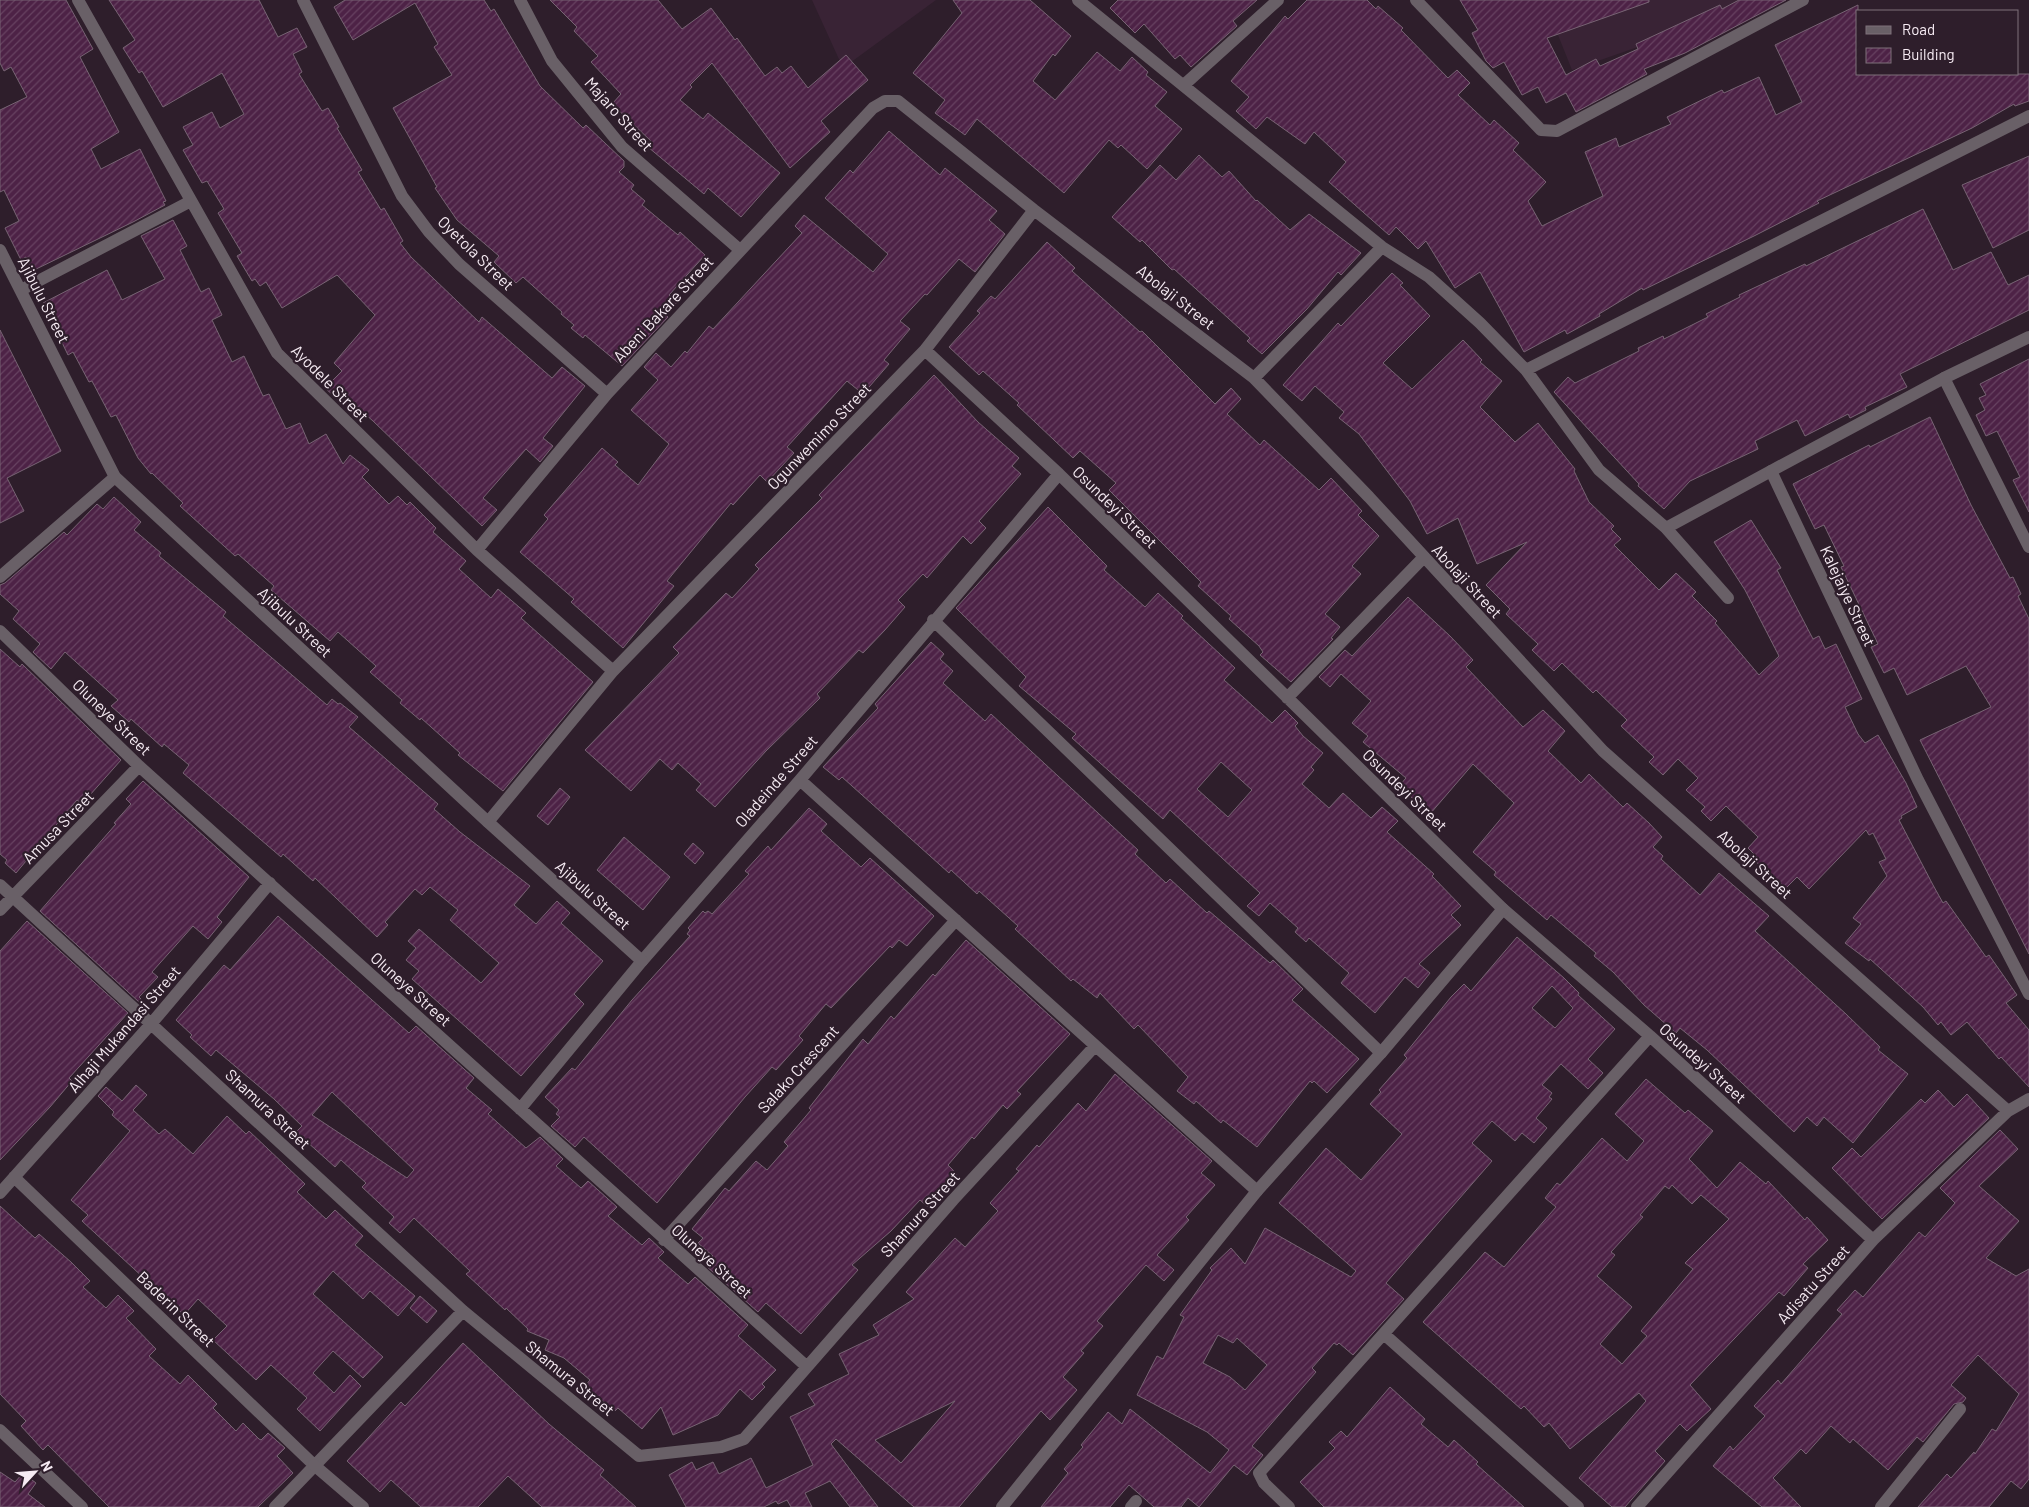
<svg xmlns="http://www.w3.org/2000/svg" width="2029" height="1507" font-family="Barlow,sans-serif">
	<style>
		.built { fill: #392335 }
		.building { fill: url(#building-hatch); stroke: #776373; fill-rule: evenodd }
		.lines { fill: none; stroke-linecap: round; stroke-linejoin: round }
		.minor { stroke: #696067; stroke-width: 12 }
		.tertiary { stroke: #696067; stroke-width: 12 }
		.labels { text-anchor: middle; stroke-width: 4.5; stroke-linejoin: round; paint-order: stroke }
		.street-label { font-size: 16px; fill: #f6ebf3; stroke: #2e1e2b }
	</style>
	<defs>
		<pattern id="building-hatch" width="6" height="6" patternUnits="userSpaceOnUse" patternTransform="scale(1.25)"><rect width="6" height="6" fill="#4d2246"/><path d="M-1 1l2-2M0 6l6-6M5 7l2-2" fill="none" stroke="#674261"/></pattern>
	</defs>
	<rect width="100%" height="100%" fill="#2e1e2b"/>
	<path class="built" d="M812,0H936L843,68Z
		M1544,0H1772L1572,70Z"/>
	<path class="building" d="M0,0H66L93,49L80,57L119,132L91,149L101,169L140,149L166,201L163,202L165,205L133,222L32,271L26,257L21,260L5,228L19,221L4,190L0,192V110L27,97L11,67L4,71L0,63Z
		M109,0H259L278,37L297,28L307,47L293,54L302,72L299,74L322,111L328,108L339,127L337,128L362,170L358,172L381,210L384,208L403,241L400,243L411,257L479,322L482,317L552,378L562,367L585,386L543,438L553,446L540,462L526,449L483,498L497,510L482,526L373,421L349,400L344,405L325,388L342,371L334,363L375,315L337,275L282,308L266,282L260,286L255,279L252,281L237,256L242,253L218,213L224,209L207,181L202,183L183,150L193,145L183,127L212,112L220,128L244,114L222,73L163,107L142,71L139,73L123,48L135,40Z
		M345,0H484L491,11L494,9L540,86L583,128L586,125L624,161V167L619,172L634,185L631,189L645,201L642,205L678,235L680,232L705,255L669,295L677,302L666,315L668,317L622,366L585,335L583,338L571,328L574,325L561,314L562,312L523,277L516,283L494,262L499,256L457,220L435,188L437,187L393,108L452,75L434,47L438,44L415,3L353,40L334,7Z
		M550,0H658L682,29L711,8L735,40L737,38L765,76L777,67L782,73L791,66L808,88L846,55L868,80L821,121L830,132L790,168L712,63L690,85L692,87L680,100L703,119L708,113L780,173L741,217L708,188L704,194L648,147L652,142L612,104L621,94L591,62L598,56L574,31L577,27Z
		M953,0H1030L1071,36L1055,56L1053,54L1033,81L1055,100L1097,52L1120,71L1132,57L1148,72L1146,75L1167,92L1155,106L1182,129L1147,169L1121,145L1118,148L1109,140L1064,193L977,119L965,135L935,113L945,100L913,73L962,13Z
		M1118,0H1257L1233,21L1237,26L1191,67L1180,55L1175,59L1144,24L1135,33L1110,8Z
		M1307,0H1367L1376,9L1378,6L1403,28L1401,30L1448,78L1457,70L1470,83L1458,95L1490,125L1494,120L1519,143L1513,150L1546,182L1528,201L1542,226L1603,196L1585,152L1616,138L1619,147L1671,124L1667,117L1722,90L1724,93L1759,77L1776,115L1802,102L1775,45L1858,5V74H2029V101L2015,106L2014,104L1972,128L1817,201L1819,203L1754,236L1643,290L1642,288L1599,314L1600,316L1567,334L1565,330L1524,352L1480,272L1455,288L1426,241L1418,249L1396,227L1389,235L1329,182L1346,162L1314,132L1305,144L1267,117L1256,129L1236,111L1249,97L1231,81L1285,16L1288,19Z
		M1460,0H1649V2L1547,38L1566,75L1596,59L1600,66L1638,49L1636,44L1720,5L1722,9L1739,0H1786L1685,53L1644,69L1647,74L1576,112L1566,93L1546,103L1538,87L1522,95L1504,62L1493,68L1486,61L1472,33L1478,30Z
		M889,131L940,175L945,168L997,211L989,220L1005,234L975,272L959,259L927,295L925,294L900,321L910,329L884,360L889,364L863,394L847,381L787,447L794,453L767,482L760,475L733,505L731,503L667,581L674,586L623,648L571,602L574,599L520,552L548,519L544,515L602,448L618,462L615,465L638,485L669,444L631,410L658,380L644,367L656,353L671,367L685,351L687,353L709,326L713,329L802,233L795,226L804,215L873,272L888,254L825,198L850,170L853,173Z
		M1199,155L1222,177L1229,171L1256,201L1257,200L1290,230L1309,214L1361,253L1341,275L1338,272L1307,309L1262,354L1247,341L1250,338L1174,269L1172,270L1142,240L1140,242L1112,217L1160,165L1176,180Z
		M2029,156V230L1993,248L1962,185Z
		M1923,209L1953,270L1991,252L2008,285L2029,275V310L1900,374L1907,387L1865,407L1866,410L1850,418L1848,414L1805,436L1797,420L1755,441L1758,449L1690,481L1664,509L1638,486L1639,484L1554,392L1568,377L1575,383L1639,351L1638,348L1663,336L1664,339L1708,317L1706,314L1740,297L1739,295L1805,264L1806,266Z
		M173,220L187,246L180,250L201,292L209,288L222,315L212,320L232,362L244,356L263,396L269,394L286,429L300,423L309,444L326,434L343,464L350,455L369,470L362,477L389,504L398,496L407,505L410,502L436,528L433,532L466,561L459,569L491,598L498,589L526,613L521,618L593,682L503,791L458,755L460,753L421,718L420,720L400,703L402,700L370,672L376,666L338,632L330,641L271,590L274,586L238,554L235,556L180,506L183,503L152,473L151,474L138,458L116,415L111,417L92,381L89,382L73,352L68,355L43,303L107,270L122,300L165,279L141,236Z
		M1047,242L1075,268L1072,271L1140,332L1142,331L1215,404L1231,388L1241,399L1227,414L1260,445L1264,440L1319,490L1331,478L1362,511L1358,515L1379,536L1352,566L1361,574L1325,614L1340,627L1331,638L1333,639L1291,682L1260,655L1263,652L1259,646L1229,619L1231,616L1198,586L1201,582L1109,490L1116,483L1080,451L1073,458L1017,405L1019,403L983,371L979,375L949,347L980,313L977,311L991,296L995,299Z
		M1392,273L1403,283L1400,285L1430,316L1383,363L1412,389L1463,340L1482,360L1480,362L1502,381L1480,407L1515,442L1538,423L1575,469L1574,471L1589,502L1614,526L1611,529L1621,539L1614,545L1659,590L1676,573L1696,592L1692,596L1717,621L1715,623L1759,675L1779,656L1745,590L1714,542L1751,520L1781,568L1777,570L1813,639L1819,636L1825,649L1836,644L1862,699L1845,707L1858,734L1865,743L1878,735L1906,783L1917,807L1901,816L1902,818L1899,820L1933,885L1943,903L1946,901L1986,957L1989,955L2017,995L2006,1003L2029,1030V1087L2001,1057L1999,1059L1967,1022L1951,1035L1941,1022L1938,1025L1923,1007L1870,959L1869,961L1845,943L1861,924L1853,918L1887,876L1879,862L1886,859L1873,833L1869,835L1866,830L1809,889L1797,877L1786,888L1754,860L1757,857L1748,848L1758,837L1726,806L1711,821L1701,811L1705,807L1686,790L1698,778L1678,759L1663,775L1649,762L1654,757L1621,726L1627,720L1596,690L1593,693L1562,663L1554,671L1532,650L1538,644L1506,614L1510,609L1486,585L1527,542L1477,564L1458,518L1427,534L1410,501L1359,434L1339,418L1344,412L1315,386L1302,401L1283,385L1338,323L1341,326Z
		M0,330L61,451L7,478L24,511L0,523Z
		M2029,359V512L2013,480L2020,477L1997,431L1986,436L1976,415L1985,410L1979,398L1986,395L1980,384Z
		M934,375L978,422L1019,458L1012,466L1021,474L979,521L986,528L971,544L963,536L927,578L923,574L898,600L905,607L885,630L863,653L859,650L817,694L820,698L766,751L715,807L696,790L701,784L678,763L672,770L660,759L631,791L585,750L679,653L673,647L726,593L732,598L759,569L755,565L822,498L819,495Z
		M1930,417L1971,505L2010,578L2013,577L2021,594L2018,596L2029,619V954L1920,740L1991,707L1966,666L1907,695L1894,668L1884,673L1871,647L1878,644L1841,567L1844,566L1824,525L1815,529L1793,484L1869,445L1870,447Z
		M114,497L141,522L134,530L161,553L159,556L226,612L223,616L327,705L332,699L338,704L340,703L358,717L349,727L438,804L434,809L460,832L530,886L514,905L536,924L557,901L570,913L561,923L603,961L574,994L584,1004L521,1076L412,979L419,971L406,960L416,948L408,941L419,929L481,983L499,963L450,920L458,910L430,887L422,895L415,889L385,922L388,925L377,937L315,878L313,881L283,854L281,857L183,773L189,765L164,744L162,747L131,719L129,722L111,706L118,700L65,652L51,669L33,652L40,644L13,619L19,611L0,594V585L5,583L64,532L67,535L97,504L103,509Z
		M1048,507L1107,566L1104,570L1145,607L1158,593L1183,616L1181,618L1235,668L1224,680L1272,723L1285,710L1298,723L1295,726L1303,736L1323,753L1311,767L1314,770L1302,784L1329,808L1343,793L1371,818L1382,807L1398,821L1387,832L1434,874L1432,876L1461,906L1451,915L1461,925L1419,964L1430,973L1418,988L1405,977L1375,1013L1341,983L1349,973L1309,938L1306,942L1295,932L1298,928L1270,903L1259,916L1247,906L1260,893L1170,810L1163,819L1072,738L1076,734L1019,686L1026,677L956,608ZM1221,762L1252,790L1228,817L1197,789Z
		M1408,597L1450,636L1473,660L1466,667L1523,727L1543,710L1565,731L1548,751L1581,783L1589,774L1623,807L1627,803L1649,823L1662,837L1653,847L1663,856L1661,859L1700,895L1719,873L1769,916L1755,931L1846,1014L1880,1047L1878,1050L1908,1074L1853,1143L1824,1117L1817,1126L1807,1117L1794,1132L1707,1050L1680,1028L1676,1033L1644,1005L1613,972L1594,956L1596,953L1551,915L1547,920L1494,875L1496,872L1473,852L1514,803L1473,764L1430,814L1399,786L1406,778L1363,742L1368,736L1352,723L1371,701L1341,674L1330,687L1319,677L1345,650L1352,656Z
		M931,642L944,654L940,659L953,671L943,683L985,721L991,714L1138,850L1135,854L1166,883L1170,879L1207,913L1209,911L1270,963L1273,960L1303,989L1292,1000L1359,1059L1327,1093L1314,1081L1312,1083L1310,1081L1257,1147L1223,1120L1221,1123L1196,1101L1194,1104L1177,1091L1188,1077L1138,1025L1134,1029L1100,993L1097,998L1073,979L1071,981L1015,929L1018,926L979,891L977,894L951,870L949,873L842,777L839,780L823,767L878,708L875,704Z
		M0,649L20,667L22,664L121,760L82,804L77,800L16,873L5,863L7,860L0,854Z
		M143,781L249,877L217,917L222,922L208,939L193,926L152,972L158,977L139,997L141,999L139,1002L40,911L116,824L114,823L131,804L126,799Z
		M560,788L570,797L548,825L537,816Z
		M809,808L827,824L821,831L861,867L870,858L934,916L907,946L899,940L892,948L890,946L831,1008L826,1004L799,1036L803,1040L776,1070L772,1067L745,1097L657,1203L584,1137L575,1147L551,1126L560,1117L556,1114L559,1110L545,1097L572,1068L575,1070L632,1000L690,936L687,934L690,930L688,928L703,911L705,913L708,911L712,914L749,874L745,871L768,846L771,850Z
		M624,837L670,877L643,910L597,870Z
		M693,843L704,853L695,864L684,854Z
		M278,916L409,1033L416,1026L474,1078L466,1088L492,1110L488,1114L526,1148L540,1137L563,1159L556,1166L581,1188L588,1181L617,1207L608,1216L642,1245L649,1238L664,1252L658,1258L688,1284L695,1277L748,1325L738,1336L776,1370L762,1384L765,1387L752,1400L740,1389L718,1415L673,1435L661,1407L642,1429L618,1408L615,1411L585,1386L590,1380L564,1358L545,1350L549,1340L527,1331L528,1329L506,1308L505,1310L466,1274L470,1271L414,1218L400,1233L389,1223L394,1217L362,1187L366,1183L341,1160L335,1167L296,1132L302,1126L274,1099L216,1050L211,1056L190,1037L192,1035L176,1020L224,965L230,970ZM332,1092L414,1170L407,1178L312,1115Z
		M27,921L128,1013L69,1078L72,1081L50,1107L0,1160V951Z
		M1517,937L1564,978L1579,993L1578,995L1615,1029L1588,1059L1603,1073L1588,1089L1561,1064L1542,1085L1552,1093L1549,1097L1552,1099L1536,1118L1547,1128L1534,1143L1522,1133L1515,1141L1492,1121L1472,1143L1492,1161L1386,1283L1404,1299L1353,1355L1339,1343L1337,1345L1334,1343L1312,1368L1316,1372L1252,1446L1263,1455L1247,1475L1234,1465L1199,1507L1188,1498L1181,1507H1154L1129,1485L1110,1507H1041L1068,1473L1064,1469L1083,1447L1081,1445L1108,1412L1122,1424L1130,1409L1210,1473L1229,1450L1207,1432L1137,1395L1157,1356L1163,1359L1184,1317L1180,1315L1212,1270L1210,1268L1231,1248L1245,1264L1265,1228L1351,1277L1356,1271L1279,1203L1326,1148L1361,1180L1402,1134L1370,1104L1381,1092L1379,1090L1407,1058L1404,1055L1451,997L1464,984L1471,991ZM1552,986L1573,1008L1555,1028L1532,1008ZM1218,1335L1233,1343L1237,1338L1267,1365L1245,1390L1230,1377L1203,1363Z
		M966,940L1070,1034L1017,1091L1021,1094L1007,1109L1003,1105L974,1139L972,1137L948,1165L957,1174L928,1207L920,1200L891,1231L852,1265L858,1270L801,1334L766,1303L758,1312L705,1265L713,1256L698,1243L703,1238L692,1229L725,1188L729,1191L756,1161L767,1170L788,1146L784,1142L811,1110L809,1108L863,1039L868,1044L891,1016L894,1019L933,974L935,976Z
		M1115,1074L1212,1161L1201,1173L1215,1185L1186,1217L1189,1220L1157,1255L1174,1270L1164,1281L1146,1265L1097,1321L1103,1326L1081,1351L1084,1353L1063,1377L1077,1390L1050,1420L1041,1411L959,1507H914L836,1439L831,1444L878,1507H850L830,1481L805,1493L812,1507H791L787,1500L778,1504L776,1501L764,1507H686L669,1475L692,1462L696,1470L713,1462L719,1474L751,1458L766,1488L813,1465L790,1417L815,1405L808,1394L849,1374L839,1354L879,1335L873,1325L914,1299L906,1292L955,1238L965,1247L998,1211L990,1203L1019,1171L1016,1169L1037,1145L1039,1147L1078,1103L1086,1111ZM955,1401L901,1463L875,1440Z
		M1646,1079L1685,1113L1688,1110L1713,1131L1689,1159L1717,1188L1740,1162L1766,1184L1768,1181L1805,1220L1807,1217L1828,1240L1803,1264L1808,1268L1784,1296L1779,1292L1690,1385L1711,1409L1687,1431L1680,1424L1655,1451L1665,1461L1625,1507H1612L1579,1478L1646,1401L1639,1393L1570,1449L1549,1423L1544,1427L1524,1406L1521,1409L1423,1322L1485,1252L1504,1267L1556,1207L1545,1198L1557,1183L1560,1185L1602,1138L1627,1161L1644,1141L1615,1114ZM1672,1185L1692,1204L1701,1195L1729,1219L1685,1263L1693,1269L1641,1331L1647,1336L1622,1364L1600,1344L1632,1307L1597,1276L1615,1255L1611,1252L1643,1217L1640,1215L1665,1186L1669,1189Z
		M136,1085L147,1095L133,1110L159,1134L165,1129L193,1154L227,1116L246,1134L249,1131L305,1184L297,1192L326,1219L335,1210L363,1236L355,1245L415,1296L398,1316L370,1291L363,1299L333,1271L313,1294L383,1357L363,1378L333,1351L313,1373L334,1393L350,1375L361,1386L320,1431L297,1409L307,1398L271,1365L256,1380L213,1340L227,1326L198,1299L184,1315L82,1221L88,1215L71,1200L130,1131L112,1115L114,1112L98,1096L106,1087L122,1101Z
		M1938,1090L1954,1107L1967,1094L1989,1118L1882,1219L1832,1168L1852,1148L1861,1157L1921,1099L1925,1103Z
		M2000,1130L2018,1149L1979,1186L2019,1221L1986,1258L2016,1276L2029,1269V1479L2021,1489L2011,1481L1989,1507H1918L1947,1474L1951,1478L1974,1452L1975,1454L1992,1429L1996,1431L2019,1394L1978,1355L1951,1385L1966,1398L1963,1402L1954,1404L1923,1442L1917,1437L1888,1470L1853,1439L1850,1443L1831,1426L1806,1454L1801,1449L1773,1478L1801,1507H1762L1713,1466L1730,1446L1733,1450L1765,1416L1754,1406L1778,1380L1781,1384L1842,1314L1837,1310L1855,1290L1863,1297L1919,1232L1925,1237L1955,1203L1940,1188Z
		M0,1206L35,1238L39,1234L71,1262L90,1281L83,1287L106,1308L118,1295L134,1311L126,1318L156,1349L149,1356L180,1384L188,1375L217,1404L213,1408L236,1431L243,1423L259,1439L261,1440L268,1433L285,1448L277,1456L293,1473L258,1507H109L48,1445L43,1450L21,1426L26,1421L0,1394Z
		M420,1296L437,1311L427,1323L410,1308Z
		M463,1343L549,1424L604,1470L600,1475L636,1507H542L508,1476L478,1507H421L391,1480L380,1492L347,1461L401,1402L405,1406Z
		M1390,1387L1425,1419L1421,1424L1448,1447L1454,1440L1478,1462L1476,1464L1524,1507H1324L1300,1482L1335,1448L1329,1442L1341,1431L1347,1437Z
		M0,1472L15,1482L23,1473L36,1483L28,1494L45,1507H0Z"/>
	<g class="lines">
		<path class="minor" d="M78,0L277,353L477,550L613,671
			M303,0L402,196L429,232L459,264L607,394
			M520,0L552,61L622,147L740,250
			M1078,0L1382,247L1429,277L1480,323L1526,370L1599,470L1666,528L1771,471
			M1416,0L1541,130L1557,131L1803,0
			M1185,84L1278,0
			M21,290L191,201
			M925,350L1059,474L1503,909L1650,1036L1873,1240
			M1526,370L2029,116
			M1254,378L1382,247
			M1944,378L2029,547
			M1666,528L1728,598
			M477,550L607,394L873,108L885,101H898L1034,210L1254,378L1369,497L1603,751L2008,1111
			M0,577L115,477
			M933,620L1381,1053
			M0,631L139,766L806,1366
			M1287,698L1423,558
			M800,780L1257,1191
			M488,822L613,671L925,350L1034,210
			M0,885L463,1311L639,1456L721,1447L744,1439L953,1200L1095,1046
			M0,910L139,766
			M520,1109L642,961L800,780L1059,474
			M14,1177L314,1465
			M0,1193L151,1024L270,883
			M664,1240L956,920
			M1385,1335L1578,1507
			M275,1507L463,1311
			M1131,1507L1136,1501
			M1289,1507L1264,1483L1259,1473L1650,1036
			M1637,1507L1873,1240L2008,1111L2029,1099
			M1881,1507L1960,1409"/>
		<path class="tertiary" d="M0,250L115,477L488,822L642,961
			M2029,337L1944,378L1771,471L1918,780L2029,994
			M0,1430L82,1507
			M314,1465L363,1507
			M1002,1507L1257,1191L1381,1053L1503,909"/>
	</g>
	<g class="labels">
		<g class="street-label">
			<text transform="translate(619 114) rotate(48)" y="6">Majaro Street</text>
			<text transform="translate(476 253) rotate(44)" y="6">Oyetola Street</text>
			<text transform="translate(1176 297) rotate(38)" y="6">Abolaji Street</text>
			<text transform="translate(44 300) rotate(63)" y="6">Ajibulu Street</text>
			<text transform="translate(663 309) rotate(-47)" y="6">Abeni Bakare Street</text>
			<text transform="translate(330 383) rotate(45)" y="6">Ayodele Street</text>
			<text transform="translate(819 436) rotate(-46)" y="6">Ogunwemimo Street</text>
			<text transform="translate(1115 507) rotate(44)" y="6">Osundeyi Street</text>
			<text transform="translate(1467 581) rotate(47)" y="6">Abolaji Street</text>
			<text transform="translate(1848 596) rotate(65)" y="6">Kalejaiye Street</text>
			<text transform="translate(295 622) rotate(43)" y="6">Ajibulu Street</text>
			<text transform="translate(112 717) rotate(44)" y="6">Oluneye Street</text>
			<text transform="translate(776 781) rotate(-49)" y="6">Oladeinde Street</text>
			<text transform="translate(1405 790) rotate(44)" y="6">Osundeyi Street</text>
			<text transform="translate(58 827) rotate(-46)" y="6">Amusa Street</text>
			<text transform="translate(1755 864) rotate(42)" y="6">Abolaji Street</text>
			<text transform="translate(593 895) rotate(42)" y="6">Ajibulu Street</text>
			<text transform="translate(411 989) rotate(42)" y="6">Oluneye Street</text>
			<text transform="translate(124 1029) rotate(-49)" y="6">Alhaji Mukandasi Street</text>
			<text transform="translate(1703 1063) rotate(42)" y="6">Osundeyi Street</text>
			<text transform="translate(798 1069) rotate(-48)" y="6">Salako Crescent</text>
			<text transform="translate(268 1109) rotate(43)" y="6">Shamura Street</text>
			<text transform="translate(920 1214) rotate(-48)" y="6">Shamura Street</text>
			<text transform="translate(712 1261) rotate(42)" y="6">Oluneye Street</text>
			<text transform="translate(1813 1284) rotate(-48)" y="6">Adisatu Street</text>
			<text transform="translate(176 1309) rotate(44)" y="6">Baderin Street</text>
			<text transform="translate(570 1378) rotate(39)" y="6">Shamura Street</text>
		</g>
	</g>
	<rect x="1856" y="10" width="162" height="65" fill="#2e1e2b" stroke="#7e707b"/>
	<rect x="1866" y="26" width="25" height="8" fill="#696067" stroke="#7e707b"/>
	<text x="1902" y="35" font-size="15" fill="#f6ebf3">Road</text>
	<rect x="1866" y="48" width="25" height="15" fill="url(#building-hatch)" stroke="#7e707b"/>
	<text x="1902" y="60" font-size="15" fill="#f6ebf3">Building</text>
	<g transform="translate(35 1472) rotate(64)" stroke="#2e1e2b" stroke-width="4" paint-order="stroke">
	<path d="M0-4L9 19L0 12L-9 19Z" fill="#f6ebf3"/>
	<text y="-8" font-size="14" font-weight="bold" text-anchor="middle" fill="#f6ebf3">N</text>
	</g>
</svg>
